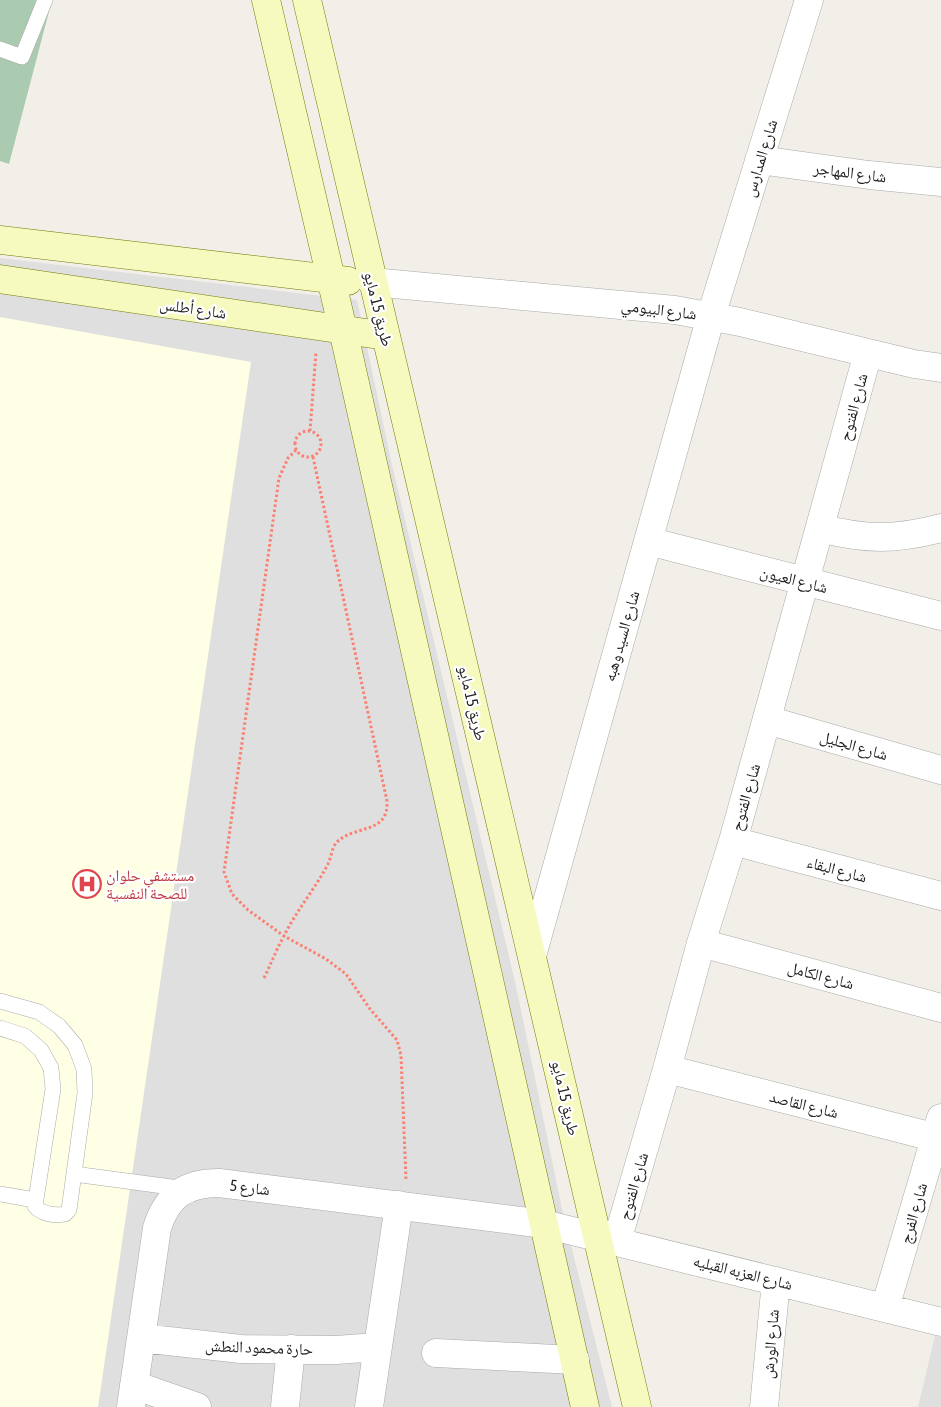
<svg xmlns="http://www.w3.org/2000/svg" width="941" height="1407" font-family="'Asap Condensed','Noto Naskh Arabic',sans-serif">
	<style>
		.residential { fill: #e0dfdf }
		.education { fill: #ffffe5 }
		.cemetery { fill: #aacbaf }
		.lines { fill: none; stroke-linecap: round; stroke-linejoin: round }
		.lane-casing { stroke: #a9a9a9; stroke-width: 16 }
		.street-casing { stroke: #a9a9a9; stroke-width: 29 }
		.secondary-casing { stroke: #707d05; stroke-width: 29 }
		.path { stroke: #fa8072; stroke-width: 3; stroke-dasharray: 2.5 2.5; stroke-linecap: butt }
		.lane { stroke: #fff; stroke-width: 15 }
		.street { stroke: #fff; stroke-width: 28 }
		.secondary { stroke: #f7fabf; stroke-width: 28 }
		.labels { text-anchor: middle; stroke-width: 4.5; stroke-linejoin: round; paint-order: stroke }
		.street-label { font-size: 16px; fill: #222; stroke: #fff }
		.health-label { font-size: 16px; fill: #be3a42; stroke: #fff; text-anchor: start }
	</style>
	<rect width="100%" height="100%" fill="#f2efe9"/>
	<path class="residential" d="M0,258L357,300L392,465L516,986L563,1214L612,1407H0Z
		M935,1336L941,1337V1407H918Z"/>
	<path class="education" d="M0,317L251,362L98,1407H0Z"/>
	<path class="cemetery" d="M0,0H52L9,164L0,161Z"/>
	<g class="lines">
		<defs>
			<path id="lane" d="M0,49L22,57L45,0
				M0,1001L39,1012L59,1026L75,1045L84,1069L85,1093L69,1210L65,1214C55,1216 41,1214 35,1206L53,1089L51,1068L41,1050L25,1036L0,1028
				M74,1174L186,1189
				M0,1194L35,1200"/>
			<path id="street" d="M759,160L869,175L941,182
				M372,282L675,310L740,322L914,364L941,368
				M820,528C866,540 895,540 941,528
				M648,541L941,616
				M767,720L941,770
				M733,841L941,896
				M701,943L941,1008
				M532,956L711,316L809,0
				M667,1069L941,1139
				M617,1241L667,1069L701,943L733,841L868,353
				M885,1308L941,1118
				M141,1338L241,1349L336,1350L377,1347
				M436,1353L575,1360
				M134,1385L197,1407
				M131,1407L157,1228C167,1196 185,1183 219,1183L544,1224L941,1322
				M285,1407L291,1349
				M369,1407L399,1205
				M764,1407L776,1281"/>
			<path id="secondary" d="M266,0L343,330L585,1407
				M307,0C415,470 530,937 637,1407
				M0,240L348,281
				M0,279L386,336"/>
		</defs>
		<use href="#lane" class="lane-casing"/>
		<use href="#street" class="street-casing"/>
		<use href="#secondary" class="secondary-casing"/>
		<path class="path" d="M310,431L316,352
			M295 444a13 13 0 1 1 26 0a13 13 0 1 1-26 0Z
			M296,450L288,458L279,478L224,872L232,894L248,910L284,936L326,959L346,974L370,1009L397,1040L401,1055L406,1180
			M264,978C271,964 276,950 284,936C296,911 315,889 328,864C331,858 332,848 336,843C354,824 389,835 387,801L313,457"/>
		<use href="#lane" class="lane"/>
		<use href="#street" class="street"/>
		<use href="#secondary" class="secondary"/>
	</g>
	<defs>
		<symbol id="hospital-ring" viewBox="-11 -11 22 22"><circle r="9.5" fill="#fff" stroke="#e0444e" stroke-width="1.5"/><path d="M-5-5h3v3.5h4V-5h3V5h-3V1.5h-4V5h-3Z" fill="#e0444e"/></symbol>
	</defs>
	<g fill-rule="evenodd">
		<use href="#hospital-ring" x="71" y="868" width="32" height="32"/>
	</g>
	<g class="labels">
		<g class="street-label">
			<text transform="translate(760 158) rotate(-73)" y="6">شارع المدارس</text>
			<text transform="translate(850 172) rotate(7)" y="6">شارع المهاجر</text>
			<text transform="translate(193 308) rotate(8)" y="6">شارع أطلس</text>
			<text transform="translate(379 309) rotate(76)" y="6">طريق 15 مايو</text>
			<text transform="translate(659 309) rotate(7)" y="6">شارع البيومي</text>
			<text transform="translate(853 407) rotate(-75)" y="6">شارع الفتوح</text>
			<text transform="translate(794 579) rotate(14)" y="6">شارع العيون</text>
			<text transform="translate(621 636) rotate(-74)" y="6">شارع السيد وهبه</text>
			<text transform="translate(473 703) rotate(77)" y="6">طريق 15 مايو</text>
			<text transform="translate(854 745) rotate(16)" y="6">شارع الجليل</text>
			<text transform="translate(745 797) rotate(-74)" y="6">شارع الفتوح</text>
			<text transform="translate(837 869) rotate(15)" y="6">شارع البقاء</text>
			<text transform="translate(821 975) rotate(15)" y="6">شارع الكامل</text>
			<text transform="translate(566 1098) rotate(77)" y="6">طريق 15 مايو</text>
			<text transform="translate(804 1104) rotate(14)" y="6">شارع القاصد</text>
			<text transform="translate(633 1186) rotate(-74)" y="6">شارع الفتوح</text>
			<text transform="translate(250 1187) rotate(7)" y="6">شارع 5</text>
			<text transform="translate(913 1213) rotate(-74)" y="6">شارع الفرج</text>
			<text transform="translate(743 1272) rotate(14)" y="6">شارع العزبه القبليه</text>
			<text transform="translate(770 1344) rotate(-85)" y="6">شارع الورش</text>
			<text transform="translate(259 1347) rotate(2)" y="6">حارة محمود النطش</text>
		</g>
		<g class="health-label">
			<text x="106" y="881">مستشفي حلوان<tspan x="106" dy="18">للصحة النفسية</tspan></text>
		</g>
	</g>
</svg>
